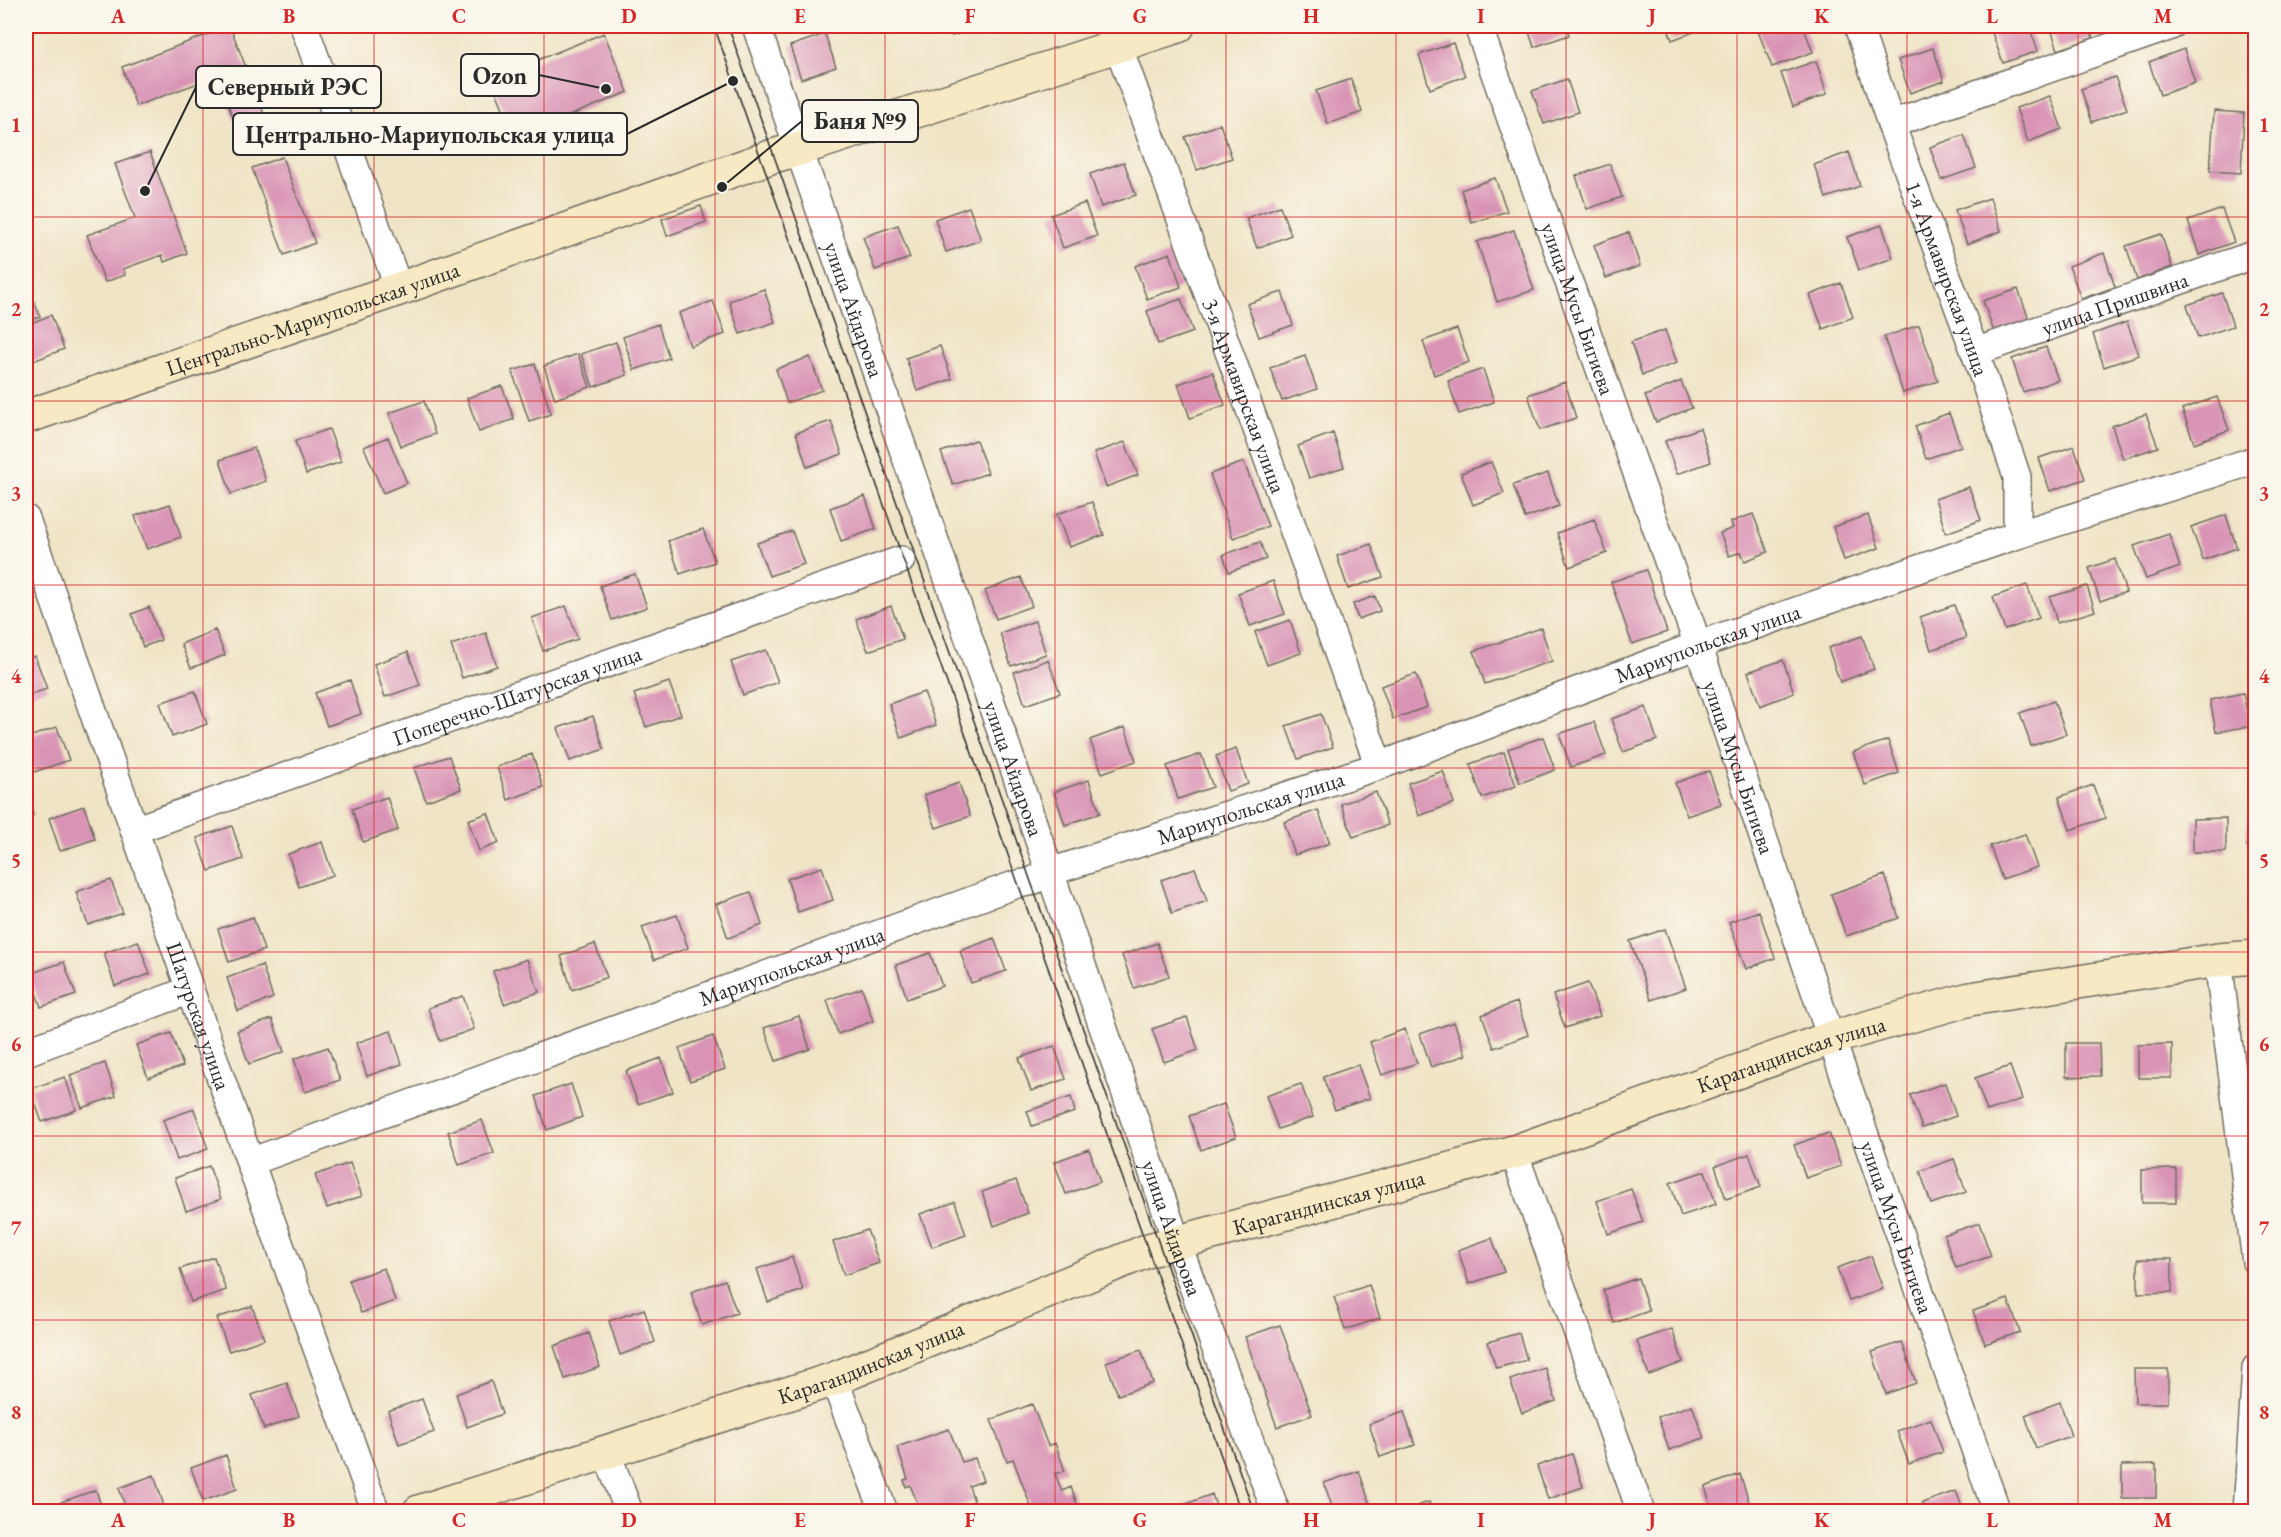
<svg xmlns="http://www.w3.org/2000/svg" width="2281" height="1537" font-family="'EB Garamond',serif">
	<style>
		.building { fill: #d994b5 }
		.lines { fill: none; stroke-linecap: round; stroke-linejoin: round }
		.lane-casing { stroke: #706c61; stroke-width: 16 }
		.street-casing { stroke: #706c61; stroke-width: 30 }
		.secondary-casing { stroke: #706c61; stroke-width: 36 }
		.lane { stroke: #fff; stroke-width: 14 }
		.street { stroke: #fff; stroke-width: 27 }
		.secondary { stroke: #f7e9c3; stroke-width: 33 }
		.tram { stroke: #2b2b2b; stroke-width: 1.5 }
		.grid { fill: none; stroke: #d62828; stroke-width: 1.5; stroke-opacity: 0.55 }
		.labels { text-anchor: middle; stroke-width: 4.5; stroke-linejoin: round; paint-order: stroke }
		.street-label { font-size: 22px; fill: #2b2b2b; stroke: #fbf7ec }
		.leader { fill: none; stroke: #2b2b2b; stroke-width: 2 }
		.callout-dot { fill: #2b2b2b; stroke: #fbf7ec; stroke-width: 2 }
		.callout { fill: #fbf7ec; stroke: #2b2b2b; stroke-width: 2 }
		.callout-label { font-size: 24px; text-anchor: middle; font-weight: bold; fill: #2b2b2b }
		.neatline { fill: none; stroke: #d62828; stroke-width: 2 }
		.grid-label { font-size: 20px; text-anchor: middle; font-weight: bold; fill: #d62828 }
	</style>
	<rect width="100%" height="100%" fill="#fbf7ec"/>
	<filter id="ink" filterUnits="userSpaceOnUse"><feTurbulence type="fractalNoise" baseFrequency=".0167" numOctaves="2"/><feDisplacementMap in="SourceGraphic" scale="12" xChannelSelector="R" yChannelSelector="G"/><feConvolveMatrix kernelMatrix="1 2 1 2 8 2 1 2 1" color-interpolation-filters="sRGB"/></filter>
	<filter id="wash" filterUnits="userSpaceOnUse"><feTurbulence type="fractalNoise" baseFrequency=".008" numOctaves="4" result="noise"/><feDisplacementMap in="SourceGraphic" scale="24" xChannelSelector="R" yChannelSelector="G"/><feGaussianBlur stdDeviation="1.35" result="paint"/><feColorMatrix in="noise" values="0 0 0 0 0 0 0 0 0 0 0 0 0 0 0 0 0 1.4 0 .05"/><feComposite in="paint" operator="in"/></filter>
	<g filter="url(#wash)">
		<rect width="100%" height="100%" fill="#efe4c6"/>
		<g id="blocks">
			<path class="building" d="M230,26L274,140L246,151L217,76L136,106L122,67Z
				M948,26H981L952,36Z
				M1527,26H1566L1569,35L1534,47Z
				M1667,26H1710L1672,40Z
				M1756,26H1803L1813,52L1772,67Z
				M2005,26H2029L2038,51L2003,63L1991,30Z
				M2050,26H2089L2093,38L2058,50Z
				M604,33L628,92L515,138L491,79Z
				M825,34L836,67L801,79L790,46Z
				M1453,43L1465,76L1430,89L1419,55Z
				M1933,48L1944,81L1910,93L1898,60Z
				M2184,49L2195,83L2160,95L2149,62Z
				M1816,61L1827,94L1793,107L1781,73Z
				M2115,77L2127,109L2092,122L2081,89Z
				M1351,79L1362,112L1328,124L1316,91Z
				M1567,79L1578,112L1544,124L1532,91Z
				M2050,96L2062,129L2028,142L2016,108Z
				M2214,111L2244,113L2241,173L2210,171Z
				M1220,124L1232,158L1197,170L1185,137Z
				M1964,135L1976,168L1941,180L1930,147Z
				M150,152L187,253L164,262L162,255L123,269L125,275L105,282L87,235L135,218L115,164Z
				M1849,152L1860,186L1826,198L1814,165Z
				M282,157L315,243L284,255L252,168Z
				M1124,162L1136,195L1101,207L1090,174Z
				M1610,164L1622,197L1587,209L1576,176Z
				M1495,178L1507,211L1472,223L1461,190Z
				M1990,198L2001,231L1967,244L1955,210Z
				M1085,203L1097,236L1063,248L1051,215Z
				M701,206L706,222L667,236L662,219Z
				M1280,206L1291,235L1257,248L1246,218Z
				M969,207L981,240L946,252L935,219Z
				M2222,209L2234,242L2199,255L2188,221Z
				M898,225L910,258L875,270L863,237Z
				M1882,225L1893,258L1859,270L1847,237Z
				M1514,230L1534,290L1497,302L1477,242Z
				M1629,232L1640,266L1606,278L1594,245Z
				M2161,234L2172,267L2137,280L2126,246Z
				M1170,253L1181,287L1147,299L1135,266Z
				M2104,253L2115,287L2081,299L2069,266Z
				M26,278L40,317L26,322Z
				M1841,283L1853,317L1823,329L1810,295Z
				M764,289L775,322L740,334L729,301Z
				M2018,289L2030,322L1995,335L1983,301Z
				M1282,292L1293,325L1259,337L1247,304Z
				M2222,293L2233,326L2198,338L2187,305Z
				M1181,299L1193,332L1158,344L1147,311Z
				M713,301L725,334L690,346L679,313Z
				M51,315L64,349L26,364V325Z
				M2127,322L2139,355L2104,367L2093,334Z
				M658,324L669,358L634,370L623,337Z
				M1919,325L1938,381L1903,393L1884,337Z
				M1457,329L1469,362L1434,375L1423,341Z
				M1665,330L1677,363L1642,375L1631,342Z
				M616,342L627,375L593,387L581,354Z
				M940,346L952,379L917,391L906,358Z
				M2046,347L2058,380L2023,392L2012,359Z
				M578,354L590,387L555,399L544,366Z
				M1305,356L1317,389L1282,401L1270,368Z
				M810,357L822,390L787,403L776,369Z
				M535,364L551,414L529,421L512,371Z
				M1483,369L1494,402L1459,414L1448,381Z
				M1213,372L1225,405L1190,418L1178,384Z
				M1681,381L1692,408L1656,422L1645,396Z
				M1565,382L1576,418L1540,430L1528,395Z
				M502,386L514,419L479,432L467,398Z
				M2217,397L2229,430L2194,443L2182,409Z
				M424,401L435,434L401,446L389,413Z
				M1949,413L1961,446L1926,459L1915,426Z
				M2146,414L2158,447L2123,459L2112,426Z
				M831,421L842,454L807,467L796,433Z
				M1700,428L1711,462L1677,474L1665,441Z
				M329,429L341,462L306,474L295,441Z
				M1333,433L1344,467L1309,478L1298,446Z
				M388,437L407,483L383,493L364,447Z
				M976,440L988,473L953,485L941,452Z
				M1125,442L1138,475L1106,487L1094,453Z
				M2074,446L2085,479L2050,491L2039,458Z
				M254,448L266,481L231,494L220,460Z
				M1244,462L1268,526L1233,538L1210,474Z
				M1491,462L1504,493L1473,505L1461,473Z
				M1548,473L1559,506L1525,518L1513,485Z
				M1969,487L1981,520L1946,533L1935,499Z
				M865,496L876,529L841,541L830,508Z
				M1092,502L1104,535L1069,547L1057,514Z
				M170,504L181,537L147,549L135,516Z
				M1753,514L1768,552L1745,561L1741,552L1729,556L1720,533L1733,528L1731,522Z
				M1868,515L1879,548L1844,560L1833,527Z
				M2226,515L2237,548L2203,560L2191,527Z
				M1594,519L1607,553L1569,567L1557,533Z
				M703,529L715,562L680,574L668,541Z
				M792,531L804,564L769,576L757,543Z
				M2169,534L2180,567L2146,579L2134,546Z
				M1260,542L1266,559L1229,572L1223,555Z
				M1371,544L1383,577L1348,589L1337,556Z
				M2115,559L2126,592L2100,601L2089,568Z
				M1646,570L1667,632L1632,644L1611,582Z
				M635,574L647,607L612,620L600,586Z
				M1021,577L1032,606L996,619L985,591Z
				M1273,581L1285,614L1250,626L1238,593Z
				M2027,585L2039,618L2005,630L1993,597Z
				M2087,586L2095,611L2057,623L2050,597Z
				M1375,596L1380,611L1358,619L1353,604Z
				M1954,605L1966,638L1931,650L1920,617Z
				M566,606L578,639L543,651L532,618Z
				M891,606L903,639L868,651L856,619Z
				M149,607L161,640L143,647L132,614Z
				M1290,620L1301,653L1267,665L1255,632Z
				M1035,621L1046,654L1011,666L1000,633Z
				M1541,628L1552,661L1485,684L1474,651Z
				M215,630L225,655L191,668L181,644Z
				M486,633L497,666L462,678L451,645Z
				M1862,636L1874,669L1840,682L1828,648Z
				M766,650L778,682L743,695L731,662Z
				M408,652L420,685L385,697L374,664Z
				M35,656L47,689L26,696V659Z
				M1048,660L1060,693L1025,705L1014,672Z
				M1783,660L1794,693L1760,706L1748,672Z
				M1416,674L1427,707L1393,719L1381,686Z
				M350,680L361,714L327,726L315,693Z
				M669,682L681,715L646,727L634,694Z
				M195,691L207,724L172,737L160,703Z
				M924,692L936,725L901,738L889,704Z
				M2243,693L2250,726L2216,732L2210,700Z
				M2054,701L2066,734L2031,746L2020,713Z
				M1646,707L1657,740L1623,752L1611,719Z
				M1321,714L1333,747L1298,759L1286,726Z
				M593,716L604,749L570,761L558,728Z
				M1594,722L1606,755L1571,767L1559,734Z
				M57,727L69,760L34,772L26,748V738Z
				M1125,727L1136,761L1102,773L1090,740Z
				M1543,737L1555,770L1520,783L1508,749Z
				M1888,740L1899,773L1865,785L1853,752Z
				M1236,749L1248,784L1228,791L1216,756Z
				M1504,752L1516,786L1482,798L1470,764Z
				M532,754L543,787L508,800L497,767Z
				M1201,754L1213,787L1178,799L1167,766Z
				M449,756L461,789L426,801L414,768Z
				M1443,771L1454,803L1419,816L1408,783Z
				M1709,771L1721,804L1687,816L1675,783Z
				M1089,780L1100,813L1065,825L1054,792Z
				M959,783L970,816L936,828L924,795Z
				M2093,785L2105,818L2070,830L2059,797Z
				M1376,792L1388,825L1353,837L1341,804Z
				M26,794L33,815L26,818Z
				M387,797L398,830L363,842L352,809Z
				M84,806L95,839L60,851L49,818Z
				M1318,810L1330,843L1295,855L1284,822Z
				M488,813L499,843L479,851L468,820Z
				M2247,814H2256V847H2247Z
				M2226,818V852H2193V819Z
				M232,826L243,859L209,871L197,838Z
				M2025,834L2037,867L2002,879L1990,846Z
				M322,842L333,875L299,887L288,854Z
				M822,867L833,900L798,912L787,879Z
				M1195,868L1207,901L1172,913L1161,880Z
				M1885,875L1899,918L1846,936L1831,894Z
				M111,880L123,913L88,925L76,892Z
				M751,892L762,925L728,938L716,904Z
				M1759,911L1775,958L1746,969L1729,922Z
				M677,915L688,948L654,960L642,927Z
				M253,917L264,950L229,962L218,929Z
				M1665,929L1686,988L1651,1000L1630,941Z
				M994,938L1006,971L971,983L960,951Z
				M138,941L150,974L115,986L104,953Z
				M1157,943L1169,976L1134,988L1122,955Z
				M595,944L607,977L572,990L561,956Z
				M930,953L942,986L907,999L896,965Z
				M527,959L539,992L504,1004L493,971Z
				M64,962L76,995L41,1007L29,974Z
				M262,965L273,998L238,1011L227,978Z
				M1588,983L1600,1016L1565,1028L1553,995Z
				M862,988L873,1021L838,1034L827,1000Z
				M26,992L31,1007L26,1009Z
				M463,996L474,1029L440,1041L428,1008Z
				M1517,1002L1528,1035L1494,1048L1482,1015Z
				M799,1016L810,1049L776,1061L764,1028Z
				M1187,1017L1198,1050L1164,1062L1152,1029Z
				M272,1019L284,1052L249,1064L237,1031Z
				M1454,1022L1466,1055L1431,1067L1420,1034Z
				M1405,1029L1417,1063L1382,1075L1370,1042Z
				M391,1031L402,1064L367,1076L356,1043Z
				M171,1033L183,1066L148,1078L136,1045Z
				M713,1036L725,1069L690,1081L679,1048Z
				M2066,1043H2099L2100,1076L2066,1077Z
				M2172,1044V1078H2138V1045Z
				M1054,1046L1066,1079L1031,1091L1019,1058Z
				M328,1047L340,1080L305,1092L294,1059Z
				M661,1058L673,1092L638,1104L626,1071Z
				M105,1063L116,1096L82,1108L70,1075Z
				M1358,1065L1370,1098L1335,1110L1323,1077Z
				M2010,1066L2022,1099L1987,1111L1975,1078Z
				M65,1077L76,1110L42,1122L30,1089Z
				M1945,1083L1956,1116L1922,1128L1910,1095Z
				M571,1084L582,1117L547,1130L536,1096Z
				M1301,1084L1313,1117L1278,1129L1266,1096Z
				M1071,1097L1075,1112L1032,1126L1027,1111Z
				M1224,1104L1236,1137L1201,1150L1189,1116Z
				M194,1109L208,1149L177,1160L163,1120Z
				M482,1120L494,1153L459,1165L448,1132Z
				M1829,1133L1841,1166L1806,1178L1794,1145Z
				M1089,1149L1100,1182L1066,1194L1054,1162Z
				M1749,1154L1761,1187L1726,1199L1715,1166Z
				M1954,1159L1966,1192L1931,1204L1920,1171Z
				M350,1163L362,1196L327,1208L315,1175Z
				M209,1166L221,1199L186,1211L175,1178Z
				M2176,1169V1203H2142V1170Z
				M1705,1171L1716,1204L1681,1216L1670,1183Z
				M1016,1180L1028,1213L994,1226L982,1192Z
				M1631,1189L1643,1222L1608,1234L1597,1201Z
				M955,1202L966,1235L932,1247L920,1214Z
				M1979,1223L1991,1256L1956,1268L1944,1235Z
				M867,1230L879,1263L844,1275L833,1242Z
				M1492,1238L1504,1272L1469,1284L1458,1250Z
				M1871,1256L1883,1289L1849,1301L1837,1268Z
				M214,1257L226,1290L191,1302L180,1269Z
				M792,1257L803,1290L768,1302L757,1269Z
				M2138,1259H2172V1292L2138,1293Z
				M384,1268L395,1301L361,1313L349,1280Z
				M1638,1278L1649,1311L1614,1323L1603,1290Z
				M725,1280L737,1313L702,1325L691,1292Z
				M1369,1285L1380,1318L1345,1330L1334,1297Z
				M2008,1299L2020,1332L1985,1344L1973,1311Z
				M252,1306L264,1339L229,1351L217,1318Z
				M644,1309L655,1342L620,1355L609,1321Z
				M1280,1325L1312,1415L1277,1427L1245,1337Z
				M1672,1329L1683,1362L1649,1375L1637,1341Z
				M589,1333L600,1367L565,1379L554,1346Z
				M1519,1333L1527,1360L1496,1368L1488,1342Z
				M1902,1342L1916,1383L1886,1394L1872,1352Z
				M1141,1350L1153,1383L1118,1395L1106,1362Z
				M1545,1368L1556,1401L1522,1413L1510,1380Z
				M2134,1369H2168V1403H2135Z
				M491,1381L502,1414L467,1427L456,1394Z
				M287,1383L299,1416L264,1429L252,1395Z
				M422,1399L434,1432L399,1444L388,1411Z
				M2060,1402L2071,1436L2036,1448L2025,1415Z
				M1032,1404L1048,1446L1055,1443L1065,1471L1055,1474L1062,1491L1071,1487L1078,1507L1068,1512H1033L1013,1459L1007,1461L991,1420Z
				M1692,1405L1704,1438L1669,1450L1658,1417Z
				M1404,1412L1415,1445L1380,1457L1369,1424Z
				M1931,1419L1943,1452L1909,1464L1897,1431Z
				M949,1429L962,1462L975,1458L983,1481L969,1486L974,1501L942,1512H921L910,1485L906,1487L904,1480L908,1479L897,1447Z
				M1572,1454L1583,1487L1548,1499L1537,1466Z
				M226,1455L237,1489L203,1501L191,1468Z
				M2156,1464V1498H2122V1465Z
				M1359,1471L1370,1504L1348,1512H1334L1324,1483Z
				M1740,1474L1751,1508L1740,1512H1713L1705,1487Z
				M154,1475L165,1509L157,1512H127L119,1488Z
				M96,1490L103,1512H64L61,1502Z
				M1956,1491L1964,1512H1925L1922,1503Z
				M1212,1494L1218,1512H1179L1178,1507Z
				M1429,1502L1433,1512H1402V1511Z
				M2077,1505L2079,1512H2060V1511Z"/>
		</g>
	</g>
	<g filter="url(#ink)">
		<use href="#blocks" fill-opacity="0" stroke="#706c61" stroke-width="1.5"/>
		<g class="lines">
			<defs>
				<path id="lane" d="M2253,255L2256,234"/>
				<g id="street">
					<path d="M304,26L399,289"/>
					<path id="s1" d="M756,26L1050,872L1177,1243L1276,1512"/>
					<path id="s2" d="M1111,26L1379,766"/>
					<path id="s3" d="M1478,26L1698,645L1831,1038L1997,1512"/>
					<path id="s4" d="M1858,26L1891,124L1975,352L2017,477V535"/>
					<path d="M1891,124L2171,26"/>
					<path id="s5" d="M1975,352L2256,254"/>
					<path id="s6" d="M26,519L250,1162L376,1512"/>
					<path id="s7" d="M134,830L901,560"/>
					<path d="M2218,960L2256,1262"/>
					<path d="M26,1052L190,990"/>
					<path d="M1514,1152L1641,1512"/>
					<path id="s8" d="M250,1162L1017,884L1030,882L1050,872L1379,766L1698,645L2017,535L2256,460"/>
					<path d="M834,1379L884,1512"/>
					<path d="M606,1451L629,1512"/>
					<path d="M2247,1512L2256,1368"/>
				</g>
				<g id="secondary">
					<path id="s9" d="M26,417L399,289L773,156L799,149L1178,26"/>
					<path id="s10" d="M419,1512L834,1379L1149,1250L1514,1152L1831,1038L1970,999L2218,960L2256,957"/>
				</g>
			</defs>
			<use href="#lane" class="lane-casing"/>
			<use href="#street" class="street-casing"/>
			<use href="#secondary" class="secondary-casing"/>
			<use href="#lane" class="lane"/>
			<use href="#street" class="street"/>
			<use href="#secondary" class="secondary"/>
			<path class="tram" d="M714,26L1241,1512
				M728,26L1254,1512"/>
		</g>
	</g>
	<path class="grid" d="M203,26V1512M374,26V1512M544,26V1512M715,26V1512M885,26V1512M1055,26V1512M1226,26V1512M1396,26V1512M1566,26V1512M1737,26V1512M1907,26V1512M2078,26V1512M26,217H2256M26,401H2256M26,585H2256M26,768H2256M26,952H2256M26,1136H2256M26,1320H2256"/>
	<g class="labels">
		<g class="street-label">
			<text dy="8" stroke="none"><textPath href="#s4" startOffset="268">1-я Армавирская улица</textPath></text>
			<text dy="8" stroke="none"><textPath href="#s5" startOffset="148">улица Пришвина</textPath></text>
			<text dy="8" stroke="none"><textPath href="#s3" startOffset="300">улица Мусы Бигиева</textPath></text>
			<text dy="8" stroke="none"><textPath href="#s1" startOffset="300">улица Айдарова</textPath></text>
			<text dy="8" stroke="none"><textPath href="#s9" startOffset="303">Центрально-Мариупольская улица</textPath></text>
			<text dy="8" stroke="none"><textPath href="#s2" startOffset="393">3-я Армавирская улица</textPath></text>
			<text dy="8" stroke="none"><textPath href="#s8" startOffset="1548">Мариупольская улица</textPath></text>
			<text dy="8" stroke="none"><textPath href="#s7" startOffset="406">Поперечно-Шатурская улица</textPath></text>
			<text dy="8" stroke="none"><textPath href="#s3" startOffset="786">улица Мусы Бигиева</textPath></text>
			<text dy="8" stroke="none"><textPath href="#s1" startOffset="786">улица Айдарова</textPath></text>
			<text dy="8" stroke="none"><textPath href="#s8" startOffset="1062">Мариупольская улица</textPath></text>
			<text dy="8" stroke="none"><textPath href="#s8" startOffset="576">Мариупольская улица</textPath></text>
			<text dy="8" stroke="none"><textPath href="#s6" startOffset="526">Шатурская улица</textPath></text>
			<text dy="8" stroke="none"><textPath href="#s10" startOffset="1448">Карагандинская улица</textPath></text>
			<text dy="8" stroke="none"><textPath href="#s10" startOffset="962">Карагандинская улица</textPath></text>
			<text dy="8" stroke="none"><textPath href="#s3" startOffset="1272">улица Мусы Бигиева</textPath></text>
			<text dy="8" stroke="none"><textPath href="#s1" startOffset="1272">улица Айдарова</textPath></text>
			<text dy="8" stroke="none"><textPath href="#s10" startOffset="476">Карагандинская улица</textPath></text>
		</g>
	</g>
	<path class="leader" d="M606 89L539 75M145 191L196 87M722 187L802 121M733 81L627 134"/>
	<g class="callout-dot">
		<circle cx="606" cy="89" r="6"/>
		<circle cx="145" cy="191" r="6"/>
		<circle cx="722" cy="187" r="6"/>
		<circle cx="733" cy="81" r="6"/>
	</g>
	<g class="callout">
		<rect x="461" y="54" width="78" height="42" rx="6"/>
		<rect x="196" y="66" width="185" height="42" rx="6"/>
		<rect x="802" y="100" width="116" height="42" rx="6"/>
		<rect x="233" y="113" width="394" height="42" rx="6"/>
	</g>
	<g class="callout-label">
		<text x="500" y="84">Ozon</text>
		<text x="288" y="95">Северный РЭС</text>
		<text x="860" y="129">Баня №9</text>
		<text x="430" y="143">Центрально-Мариупольская улица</text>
	</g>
	<rect width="2281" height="1537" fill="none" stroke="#fbf7ec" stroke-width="66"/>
	<rect x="33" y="33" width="2215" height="1471" class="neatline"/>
	<g class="grid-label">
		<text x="118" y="23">A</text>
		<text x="289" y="23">B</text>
		<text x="459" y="23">C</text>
		<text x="629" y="23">D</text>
		<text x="800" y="23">E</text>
		<text x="970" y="23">F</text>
		<text x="1140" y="23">G</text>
		<text x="1311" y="23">H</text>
		<text x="1481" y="23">I</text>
		<text x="1652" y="23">J</text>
		<text x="1822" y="23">K</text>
		<text x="1992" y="23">L</text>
		<text x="2163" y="23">M</text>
		<text x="16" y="132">1</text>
		<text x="2264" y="132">1</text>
		<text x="16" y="316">2</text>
		<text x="2264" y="316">2</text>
		<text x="16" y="500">3</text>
		<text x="2264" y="500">3</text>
		<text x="16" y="683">4</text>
		<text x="2264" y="683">4</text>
		<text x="16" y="867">5</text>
		<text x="2264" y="867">5</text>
		<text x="16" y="1051">6</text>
		<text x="2264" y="1051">6</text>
		<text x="16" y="1235">7</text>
		<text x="2264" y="1235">7</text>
		<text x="16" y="1419">8</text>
		<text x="2264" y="1419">8</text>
		<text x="118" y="1527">A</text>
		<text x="289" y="1527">B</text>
		<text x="459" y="1527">C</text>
		<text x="629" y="1527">D</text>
		<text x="800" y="1527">E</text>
		<text x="970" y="1527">F</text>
		<text x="1140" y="1527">G</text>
		<text x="1311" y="1527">H</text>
		<text x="1481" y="1527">I</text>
		<text x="1652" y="1527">J</text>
		<text x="1822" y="1527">K</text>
		<text x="1992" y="1527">L</text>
		<text x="2163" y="1527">M</text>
	</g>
</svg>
